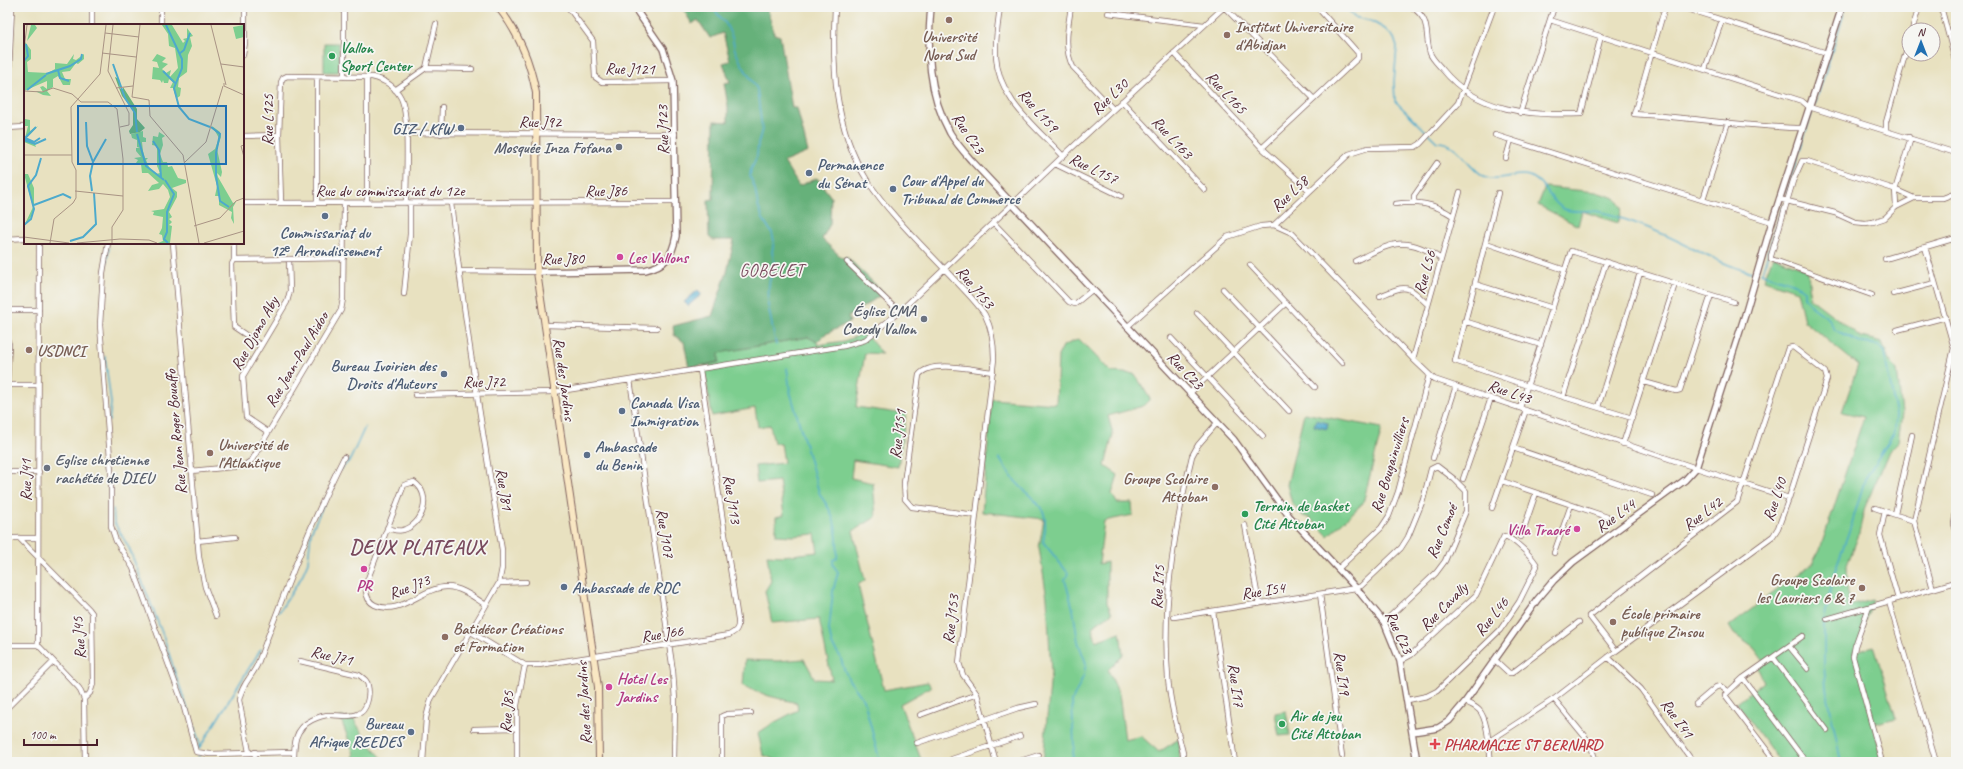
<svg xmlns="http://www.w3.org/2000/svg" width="1963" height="769" font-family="Caveat,sans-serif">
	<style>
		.green { fill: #7dce8f; stroke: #64765d }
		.forest { fill: #66b17a; stroke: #586852 }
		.water { fill: #4daacc; stroke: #4c647c }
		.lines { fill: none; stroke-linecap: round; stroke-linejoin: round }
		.stream { stroke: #4daacc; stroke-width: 1.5 }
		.minor-casing { stroke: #81635f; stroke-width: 6 }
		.tertiary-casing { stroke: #81635f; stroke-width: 8 }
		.secondary-casing { stroke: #81635f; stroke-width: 8 }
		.minor { stroke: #fff; stroke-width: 4.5 }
		.tertiary { stroke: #fff; stroke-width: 5.5 }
		.secondary { stroke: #f9e7c3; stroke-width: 6 }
		.education-dot { fill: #8d6e63; stroke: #f6f6f2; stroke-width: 1.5 }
		.leisure-dot { fill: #2e9e5b; stroke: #f6f6f2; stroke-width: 1.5 }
		.service-dot { fill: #5c6f8a; stroke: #f6f6f2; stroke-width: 1.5 }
		.worship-dot { fill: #6b7280; stroke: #f6f6f2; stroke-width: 1.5 }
		.hotel-dot { fill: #d1479c; stroke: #f6f6f2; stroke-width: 1.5 }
		.health-dot { fill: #e0444e; stroke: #f6f6f2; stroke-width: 1.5 }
		.labels { text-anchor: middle; stroke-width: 3.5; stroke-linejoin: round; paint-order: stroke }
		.education-label { font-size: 16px; font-weight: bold; fill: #785e54; stroke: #f6f6f2; text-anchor: start }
		.leisure-label { font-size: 16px; font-weight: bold; fill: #27864d; stroke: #f6f6f2; text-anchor: start }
		.street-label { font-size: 16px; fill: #4a1f2b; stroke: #f6f6f2 }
		.service-label { font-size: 16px; font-weight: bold; fill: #4e5e75; stroke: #f6f6f2; text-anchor: start }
		.worship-label { font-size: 16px; font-weight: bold; fill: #5b616d; stroke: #f6f6f2; text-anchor: end }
		.hotel-label { font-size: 16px; font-weight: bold; fill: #b23c85; stroke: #f6f6f2; text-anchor: start }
		.health-label { font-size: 16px; font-weight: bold; fill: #be3a42; stroke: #f6f6f2; text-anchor: start }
		.neighbourhood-label { font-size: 17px; letter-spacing: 1px; fill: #7a4b5e; stroke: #f6f6f2 }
		.district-label { font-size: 20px; font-weight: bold; letter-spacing: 1px; fill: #7a4b5e; stroke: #f6f6f2 }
		.inset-river { fill: none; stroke: #4daacc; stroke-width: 2 }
		.inset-road { fill: none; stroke: #a99384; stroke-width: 1 }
		.view { fill: #1f6fb2; fill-opacity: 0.15; stroke: #1f6fb2; stroke-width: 2 }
		.inset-edge { fill: none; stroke: #4a1f2b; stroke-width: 2 }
	</style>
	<rect width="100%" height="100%" fill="#f6f6f2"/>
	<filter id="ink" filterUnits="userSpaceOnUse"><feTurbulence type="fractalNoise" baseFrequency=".025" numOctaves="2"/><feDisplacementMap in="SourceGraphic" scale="8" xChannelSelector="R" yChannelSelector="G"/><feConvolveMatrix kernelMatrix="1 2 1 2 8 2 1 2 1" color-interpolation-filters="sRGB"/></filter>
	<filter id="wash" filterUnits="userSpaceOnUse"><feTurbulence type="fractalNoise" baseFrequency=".012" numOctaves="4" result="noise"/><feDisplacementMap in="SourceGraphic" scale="16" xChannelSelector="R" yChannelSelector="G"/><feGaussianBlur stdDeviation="0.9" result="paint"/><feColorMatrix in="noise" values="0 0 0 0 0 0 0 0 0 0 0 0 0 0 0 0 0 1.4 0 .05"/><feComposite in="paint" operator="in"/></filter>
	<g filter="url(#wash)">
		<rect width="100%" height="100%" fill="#e8e1c0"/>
		<path class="green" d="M324,43H339V71L338,72H324Z
			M1545,187L1596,192L1615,198L1622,208L1618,223L1582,211L1578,226L1538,205Z
			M1773,256L1808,270L1810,298L1861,337L1882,342L1889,360L1897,370L1902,413L1900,428L1898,442L1889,451L1865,507L1858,537L1847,565L1848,606L1873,600L1856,651L1874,646L1896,718L1873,724L1883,762H1780L1737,703L1764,682L1757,667L1765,663L1754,648L1734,634L1729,626L1812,564L1820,549L1864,417L1842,412L1858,365L1804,321L1797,291L1764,280Z
			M865,333L882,354L865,353L856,407L906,414L898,467L853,460L851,478L873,483L876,517L853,531L865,580L858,585L884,690L928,682L931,687L900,704L922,762H781L763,755L758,733L775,722L798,710L797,703L769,696L743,686L745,660L778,661L804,659L815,679L832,680L819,619L772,623L765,591L771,581L767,555L783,556L818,552L815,534L793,536L776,535V517L784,515L779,481L757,483L755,466L784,463L781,443H774L770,425L758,427L755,408L712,416L704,366L719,362L718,353L808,337L817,342L818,345L844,341Z
			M1079,339L1111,372L1135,374L1150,399L1143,406L1108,416L1113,434L1105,466L1118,475L1112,494L1117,503H1132L1133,515L1104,521L1099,564L1107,562V603L1112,613L1092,627L1096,641L1120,632L1123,655L1108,670L1119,694L1125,740L1141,736L1159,752L1179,739L1180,762H1043L1051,673L1047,598L1039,548L1044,519L982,512L992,399L1056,404L1058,356L1063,346Z
			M1304,413L1382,428L1363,503L1328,536L1310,518L1303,516L1292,503L1287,485Z
			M1286,711L1290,735L1279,736L1275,713Z
			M340,717L353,718L367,741L382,758L374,762H353L354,754Z"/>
		<path class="forest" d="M682,7H767L774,34L780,36L792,108H797L808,152L784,162L799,186L817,178L831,197L830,224L822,239L842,258L847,257L884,293L848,317L850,322L824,335L817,342L808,337L719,353V362L689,368L684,342L674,335L673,326L712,316L727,272L734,240H713L709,237L708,200L713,199L714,121L728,122V106L724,83L730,82L723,63L730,61L723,33L710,38L698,20L692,24Z"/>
		<path class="water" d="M698,290L702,294L688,306L684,302Z
			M1316,420L1328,423L1327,429L1314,426Z"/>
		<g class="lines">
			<path class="stream" d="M712,7L726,24L732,37L735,50L741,63L757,89L762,129L758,144L757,156L751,169L750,176L755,188L758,206L763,219L772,233L774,241L772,252L774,261L769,284L768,305L776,345
				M1346,7L1354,17L1371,21L1385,29L1394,38L1397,47L1394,82L1395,101L1437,142C1460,142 1466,166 1484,176C1499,183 1515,171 1529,176C1546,181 1548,201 1564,209C1572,213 1585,210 1594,211C1602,211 1612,215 1620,218C1644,225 1668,236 1690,247C1711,256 1730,268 1752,272
				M1815,104L1846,7
				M1786,193L1812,112
				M106,266L109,248
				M1761,273L1795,284L1804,290V297L1814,308L1829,319L1835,330L1862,343L1878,345L1884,352L1896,414L1895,431L1865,479L1852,523L1835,570L1824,620V666L1826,688L1841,762
				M1762,273L1783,204
				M105,357L111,403L109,421
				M787,368L790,391L819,492C822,499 827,504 830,511C837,525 838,543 837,558L833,560V565L838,572L833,591L829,630L832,645L840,656L844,669L849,680L864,700L880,762
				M999,458C1006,468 1011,478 1020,486C1041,508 1050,508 1043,542L1068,573L1065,580L1073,609L1078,642L1086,663L1084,675L1072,701L1074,745L1072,762
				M340,470L350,460L365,427
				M113,475V483
				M113,509L114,522L129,548L164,638L175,673L199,741V750
				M279,612L301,578L308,562L311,532L329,493
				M199,749L261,649
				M197,762L199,754"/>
		</g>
	</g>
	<g filter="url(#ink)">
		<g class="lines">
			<defs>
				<path id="minor" d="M161,7V25
					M344,7V77
					M568,7L593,41L595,77L602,82L673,81
					M835,7C832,68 834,127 867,180C889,214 923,246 951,276C962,288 976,301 985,315C992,329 994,343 994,359L959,663L963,675L977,694L996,762
					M1000,7C998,23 995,40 996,56C998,99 1036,127 1063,156
					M1071,7C1068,27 1063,48 1073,67L1113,109
					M1224,7L1313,98
					M1412,7C1432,21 1424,33 1430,53C1432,59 1439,65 1443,70C1477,112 1531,116 1581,114L1601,36
					M1665,7L1634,114C1690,117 1746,127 1802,128
					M1681,7L1827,53
					M1941,7L1956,63
					M1108,13L1204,25
					M1550,20L1802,101L1809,107L1956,153
					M92,25V7
					M1912,30L1919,7
					M1174,53L1262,148L1310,191
					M243,55L245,43V7
					M426,68L436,24
					M1705,69L1722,20
					M367,77V203
					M395,90L426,68L472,69
					M1122,101L1205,190
					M1520,113L1554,7
					M7,115L12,7
					M7,128L25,127
					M1886,129V122L1909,41
					M406,133L675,134
					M441,134L442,107
					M1495,135L1772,222
					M243,136L279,135
					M1262,148L1358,58V53L1317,7
					M1506,158L1511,140
					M1055,164L1121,196
					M1895,188L1896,207
					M1896,190L1914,198
					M1498,193L1455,361L1525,385L1632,418
					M1779,199L1835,213L1855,222L1865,223L1873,222L1885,218L1896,207L1914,198H1943L1956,193
					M1703,200L1728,122
					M1414,202V196L1437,163
					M243,203L676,202
					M281,203L279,135L281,82L283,78L287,76L372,77C385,80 395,86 401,98C410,117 406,180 406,203
					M317,203V77
					M1395,204C1417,201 1434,203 1453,216
					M993,222L1069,302L1075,304L1092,290
					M1274,225L1292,233L1413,359L1434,379L1696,468L1789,498
					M7,239L25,238
					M39,243L38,645L79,688L84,699L85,762
					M108,243L103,273L100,325L111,471V526L116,541L133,568L183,704L196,752L210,754L294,752
					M173,243L199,557L205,587L216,616
					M234,243V260
					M1486,243L1565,270
					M1925,247L1954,348L1914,521L1933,589
					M1885,259L1956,238
					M1355,261C1391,243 1406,234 1441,259
					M847,262L899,312
					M1250,265L1342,363
					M459,271L537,272
					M1475,284L1553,308
					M1223,289L1315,387
					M404,294L410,234V203
					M1893,294L1935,283
					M1872,295L1771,259V256L1793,181L1802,161H1807L1894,189L1896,187L1910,141L1909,137
					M1380,296C1407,284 1408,285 1428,305
					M7,310H39
					M1197,313L1289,411
					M1464,321L1541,345
					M544,325L657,328
					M1127,327L1227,237L1261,226L1274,225L1349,154L1368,148L1415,147L1420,144L1458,103L1494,7
					M1897,330L1946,317
					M1171,338L1263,436
					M7,339L9,344L7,385
					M261,345L234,327L232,264L234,260L344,258
					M1413,359L1460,192
					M630,380L673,671L675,700L674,762
					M1644,382L1676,391L1680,390L1711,295
					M7,385H37
					M1190,393L1286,303
					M415,395L554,392L844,346L865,340L899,312L1063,156L1224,7
					M1563,397L1606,262
					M1598,407L1640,273
					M1520,408L1571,251L1734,302
					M268,432L246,417L243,376L287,302L290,291L289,259
					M1623,444L1675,284
					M1513,448L1652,495
					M1433,458L1456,386
					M191,471L243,466L252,460L341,310L343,299L344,203
					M7,472H39
					M1463,479L1491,398
					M1502,481L1610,518
					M1492,508L1526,410
					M1875,508L1914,521
					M1885,511L1880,535L1898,599
					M1956,512L1954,524L1956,530
					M1895,514L1912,435
					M976,515L912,507L905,499L904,483L919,375C931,359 974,370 993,372
					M1245,525L1259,604
					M387,528C392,529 398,532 403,530C423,525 433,495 414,482L404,485L367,581C365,590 365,600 375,605C400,617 422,587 447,587C461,587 475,598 486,605
					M1521,537L1536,493
					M7,538H38
					M19,538L89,609L92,613L93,684L90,693L84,699
					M197,541L235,537
					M1554,553L1571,505
					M1338,569L1381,528L1389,516L1398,492L1429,375
					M499,583L526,582
					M1320,594L1342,756
					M1889,602L1936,762
					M1869,607L1855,646L1853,657L1882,762
					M1213,611L1235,762
					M1174,617L1356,588L1361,586L1401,548L1408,537L1423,500L1431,469L1437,466L1454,479L1466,491V511L1445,561L1436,573L1384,622
					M1827,619L1956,582
					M471,632L525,665H539L729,635C736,631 739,629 738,620L700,370
					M7,645H38
					M1789,646L1808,669
					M1608,657L1641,689L1693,762
					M1773,657L1803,636
					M1495,660L1509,673H1512L1579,622
					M1400,661L1411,655L1476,595L1504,536C1512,537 1535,559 1537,566L1519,602L1500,630L1437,691L1427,696L1408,700
					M1743,678L1806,762
					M1554,699L1590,743L1596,762
					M1465,702C1470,704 1475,706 1479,710C1488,719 1489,749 1491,762
					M1696,704L1716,687L1720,686L1727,691
					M7,708L53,662
					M920,715L977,694
					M474,729L517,728
					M1488,742L1554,699L1616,651L1773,536L1778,528L1789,498L1827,379L1825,372L1793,347L1788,348L1737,502L1589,616L1616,651
					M917,743L1018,708L1036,704
					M249,752L239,700C242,683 253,676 258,663C284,593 310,524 344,457
					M952,759L1020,736
					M255,762V752
					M294,762C294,744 294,729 312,720C318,717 324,715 330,715C339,715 349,718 358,714C367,711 370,695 368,686C368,681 363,678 359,675L300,661
					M423,762L426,718L431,699L499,583L502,568V550C483,435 464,319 451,203
					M517,762V705L525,665
					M722,762V716L727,714L751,713
					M1017,762L1039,755
					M1183,762V753C1177,729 1170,704 1168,678C1162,604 1174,528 1192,456L1198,445L1217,423
					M1270,762H1277
					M1776,762L1725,695L1743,678L1773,657L1827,730"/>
				<path id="tertiary" d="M931,7C927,51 928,93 950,133C956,143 964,152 971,160L1234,440L1289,516L1356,588L1384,622L1400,661L1417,762
					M537,272L645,270C666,265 672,257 676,236L673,81L663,49L634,7
					M1412,732L1438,728L1449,721L1465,702L1537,600L1554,580L1573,562L1685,480L1696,468L1745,315L1772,222L1842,7"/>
				<path id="secondary" d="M498,7C519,33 530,60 536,93L537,272L598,687L599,762"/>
			</defs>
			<use href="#minor" class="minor-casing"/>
			<use href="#tertiary" class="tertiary-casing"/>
			<use href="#secondary" class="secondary-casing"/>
			<use href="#minor" class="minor"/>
			<use href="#tertiary" class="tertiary"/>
			<use href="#secondary" class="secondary"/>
		</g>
	</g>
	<g class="education-dot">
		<circle cx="949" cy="20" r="4"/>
		<circle cx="1227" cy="35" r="4"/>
		<circle cx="29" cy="350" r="4"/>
		<circle cx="210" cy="453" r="4"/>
		<circle cx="1215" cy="487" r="4"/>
		<circle cx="1862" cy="588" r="4"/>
		<circle cx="1613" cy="622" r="4"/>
		<circle cx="445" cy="637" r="4"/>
	</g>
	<g class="leisure-dot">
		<circle cx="332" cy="56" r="4"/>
		<circle cx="1245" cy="514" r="4"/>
		<circle cx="1282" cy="724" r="4"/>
	</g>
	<g class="service-dot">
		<circle cx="461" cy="128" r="4"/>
		<circle cx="809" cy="173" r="4"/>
		<circle cx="893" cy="189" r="4"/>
		<circle cx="325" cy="216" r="4"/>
		<circle cx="444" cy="374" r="4"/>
		<circle cx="622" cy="411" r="4"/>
		<circle cx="587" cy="455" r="4"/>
		<circle cx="564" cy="587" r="4"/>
		<circle cx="411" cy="732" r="4"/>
	</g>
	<g class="worship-dot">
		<circle cx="619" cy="147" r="4"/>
		<circle cx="924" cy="319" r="4"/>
		<circle cx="47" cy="468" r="4"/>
	</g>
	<g class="hotel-dot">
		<circle cx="620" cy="257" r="4"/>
		<circle cx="1577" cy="529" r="4"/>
		<circle cx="364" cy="569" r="4"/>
		<circle cx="609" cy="687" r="4"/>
	</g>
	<path class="health-dot" d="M1433 738h4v4h4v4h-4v4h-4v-4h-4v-4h4z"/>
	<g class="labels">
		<g class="education-label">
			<text x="1235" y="32">Institut Universitaire<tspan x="1235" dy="18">d'Abidjan</tspan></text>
			<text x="949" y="42" text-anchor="middle">Université<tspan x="949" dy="18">Nord Sud</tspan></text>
			<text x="37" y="356">USDNCI</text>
			<text x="218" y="450">Université de<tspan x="218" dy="18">l'Atlantique</tspan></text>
			<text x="1207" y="484" text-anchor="end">Groupe Scolaire<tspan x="1207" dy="18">Attoban</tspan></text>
			<text x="1854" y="585" text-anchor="end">Groupe Scolaire<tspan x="1854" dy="18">les Lauriers 6 &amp; 7</tspan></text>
			<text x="1621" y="619">École primaire<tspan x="1621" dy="18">publique Zinsou</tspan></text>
			<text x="453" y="634">Batidécor Créations<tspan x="453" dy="18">et Formation</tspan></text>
		</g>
		<g class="leisure-label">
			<text x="340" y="53">Vallon<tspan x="340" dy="18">Sport Center</tspan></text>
			<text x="1253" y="511">Terrain de basket<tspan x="1253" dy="18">Cité Attoban</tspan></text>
			<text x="1290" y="721">Air de jeu<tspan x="1290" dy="18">Cité Attoban</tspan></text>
		</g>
		<g class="street-label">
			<text transform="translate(630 68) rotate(1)" y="6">Rue J121</text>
			<text transform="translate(1227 92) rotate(47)" y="6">Rue L165</text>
			<text transform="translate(1109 96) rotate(-43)" y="6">Rue L30</text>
			<text transform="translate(1039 110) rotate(49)" y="6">Rue L159</text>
			<text transform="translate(267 120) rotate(-89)" y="6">Rue L125</text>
			<text x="540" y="127">Rue J92</text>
			<text transform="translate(662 130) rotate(-91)" y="6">Rue J123</text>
			<text transform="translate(969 133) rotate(56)" y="6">Rue C23</text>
			<text transform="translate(1173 137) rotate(47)" y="6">Rue L163</text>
			<text transform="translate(1094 168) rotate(26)" y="6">Rue L157</text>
			<text x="390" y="196">Rue du commissariat du 12e</text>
			<text transform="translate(606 190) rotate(-1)" y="6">Rue J86</text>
			<text transform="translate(1289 193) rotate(-43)" y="6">Rue L58</text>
			<text transform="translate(563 258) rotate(-1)" y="6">Rue J80</text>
			<text transform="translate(1424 272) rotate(-74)" y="6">Rue L56</text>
			<text transform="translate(976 287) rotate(50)" y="6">Rue J153</text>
			<text transform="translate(254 333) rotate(-61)" y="6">Rue Djomo Aby</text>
			<text transform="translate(296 359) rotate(-59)" y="6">Rue Jean-Paul Aidoo</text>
			<text transform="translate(1186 370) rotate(47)" y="6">Rue C23</text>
			<text transform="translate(565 379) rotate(82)" y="6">Rue des Jardins</text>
			<text transform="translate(484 381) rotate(-1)" y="6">Rue J72</text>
			<text transform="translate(1510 391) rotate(19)" y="6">Rue L43</text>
			<text transform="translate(175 432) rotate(-95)" y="6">Rue Jean Roger Bouaffo</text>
			<text transform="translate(897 434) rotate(-83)" y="6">Rue J151</text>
			<text transform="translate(1389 465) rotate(-73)" y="6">Rue Bougainvilliers</text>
			<text transform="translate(25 480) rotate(-90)" y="6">Rue J41</text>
			<text transform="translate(505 489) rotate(81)" y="6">Rue J81</text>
			<text transform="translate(733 499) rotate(81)" y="6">Rue J113</text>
			<text transform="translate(1774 499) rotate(-71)" y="6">Rue L40</text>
			<text transform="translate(1702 513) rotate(-37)" y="6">Rue L42</text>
			<text transform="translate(1615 515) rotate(-36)" y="6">Rue L44</text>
			<text transform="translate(1441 531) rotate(-67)" y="6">Rue Comoé</text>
			<text transform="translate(666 533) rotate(81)" y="6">Rue J107</text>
			<text transform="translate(409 586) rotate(-21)" y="6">Rue J73</text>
			<text transform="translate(1157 587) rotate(-86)" y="6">Rue I15</text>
			<text transform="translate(1263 590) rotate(-9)" y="6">Rue I54</text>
			<text transform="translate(1443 606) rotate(-45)" y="6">Rue Cavally</text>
			<text transform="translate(1491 616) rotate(-51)" y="6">Rue L46</text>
			<text transform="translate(950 619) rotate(-83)" y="6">Rue J153</text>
			<text transform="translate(1400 632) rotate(65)" y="6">Rue C23</text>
			<text transform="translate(662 633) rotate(-9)" y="6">Rue J66</text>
			<text transform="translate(78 638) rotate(-94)" y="6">Rue J45</text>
			<text transform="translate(332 655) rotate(13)" y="6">Rue J71</text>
			<text transform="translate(1343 673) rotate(82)" y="6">Rue I19</text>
			<text transform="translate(1237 685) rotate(82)" y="6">Rue I17</text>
			<text transform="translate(583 703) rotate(-93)" y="6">Rue des Jardins</text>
			<text transform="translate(506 712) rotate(-86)" y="6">Rue J85</text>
			<text transform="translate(1678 718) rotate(54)" y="6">Rue I41</text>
		</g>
		<g class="service-label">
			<text x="453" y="134" text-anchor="end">GIZ / KfW</text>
			<text x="817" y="170">Permanence<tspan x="817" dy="18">du Sénat</tspan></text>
			<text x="901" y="186">Cour d'Appel du<tspan x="901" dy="18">Tribunal de Commerce</tspan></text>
			<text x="325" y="238" text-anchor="middle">Commissariat du<tspan x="325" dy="18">12ᵉ Arrondissement</tspan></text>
			<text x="436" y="371" text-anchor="end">Bureau Ivoirien des<tspan x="436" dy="18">Droits d'Auteurs</tspan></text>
			<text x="630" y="408">Canada Visa<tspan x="630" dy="18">Immigration</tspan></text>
			<text x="595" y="452">Ambassade<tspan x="595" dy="18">du Benin</tspan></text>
			<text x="572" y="593">Ambassade de RDC</text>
			<text x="403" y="729" text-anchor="end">Bureau<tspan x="403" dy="18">Afrique REEDES</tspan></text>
		</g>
		<g class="worship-label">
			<text x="611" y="153">Mosquée Inza Fofana</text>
			<text x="916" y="316">Église CMA<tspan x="916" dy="18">Cocody Vallon</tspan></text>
			<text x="55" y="465" text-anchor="start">Eglise chretienne<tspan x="55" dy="18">rachétée de DIEU</tspan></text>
		</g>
		<g class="hotel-label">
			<text x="628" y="263">Les Vallons</text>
			<text x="1569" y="535" text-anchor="end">Villa Traoré</text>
			<text x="364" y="591" text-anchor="middle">PR</text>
			<text x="617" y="684">Hotel Les<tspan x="617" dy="18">Jardins</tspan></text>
		</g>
		<g class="health-label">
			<text x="1444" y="750">PHARMACIE ST BERNARD</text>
		</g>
		<g class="neighbourhood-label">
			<text x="772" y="276">GOBELET</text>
		</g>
		<g class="district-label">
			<text x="418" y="554">DEUX PLATEAUX</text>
		</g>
	</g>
	<g transform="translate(24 24)">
		<rect width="220" height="220" fill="#e8e1c0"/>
		<path d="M7,1H11L13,4L3,17ZM138,1H148L159,19L161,17L159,15L163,14V4L169,12L166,13L168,22L164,31L163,48L155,54L154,63L157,64L156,72L153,74L154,80L149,64H146L149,58L145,55L144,59H140L139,56L138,59L136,56L128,55L129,43L135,44L133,38L128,37L133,30L142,34L138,38L144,40L138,45L142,49L147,46L145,54L154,44L151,24L145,22L144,10ZM220,1V13L212,15L209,3ZM1,18L7,26V35L3,38L4,48L24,49L31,45V39L43,40L50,30L49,35L52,36L60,30V35L54,40L52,39L46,47L38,48L41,55H47L46,61H39L34,52L29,55V63L23,67L27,72L19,71L11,67L19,68L16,63L19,62L23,65V57L0,67ZM1,95L6,96V107L14,102L1,116L10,118L12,123L0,118L4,102H1ZM188,102L196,108L197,113L193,125L198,148L197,153L193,149L194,153L209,179L212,178L209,183L210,200L207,194L208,188L195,181V172H191L193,162L184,130L191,125L195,114ZM119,107V113L122,114V118H118L119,127L121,134H124L122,136L125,143L132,150L136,149L133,142V122L128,121L129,112L134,113L135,108L141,112L138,114L139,121L136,130L139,138H143L144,143L148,142L154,154L162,156V159L148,164L153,168V173L145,188L148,193L145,195L148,198L145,201L148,202L146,219H134L139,217L138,211L135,210L138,204L139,193L129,191L130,188L127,187L140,185L146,173L144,166L139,160L135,165L124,167L128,161L135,159L124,149H118L117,140L112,139L114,136L110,134L117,133L112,127V124H116L113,123V116L108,114L107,110ZM0,150H4L10,164V184L7,197V193L0,202L9,183Z" fill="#7dce8f"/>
		<path d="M91,53L95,55L96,64L99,67V63L113,85V95L121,104L116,108L106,110L105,107L109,101V85L98,72Z" fill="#66b17a"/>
		<path class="inset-river" d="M142,1L158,35V44L150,64L155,83L165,95L186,103M155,30L160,26L166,9M0,37L4,32L2,20M89,40L101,74L111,89L113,108M34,46L36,54L45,57M139,47L151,59M22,50L46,42L57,35L58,30M3,66L22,51M62,98L63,122L69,138L66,152L68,167M187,103L196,110L192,129V152L196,177L205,183M113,110L122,142L140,156M1,114L10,118L16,114M0,115L12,103M0,116L11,120L22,115M129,117L135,126L137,153M69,138L82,115M141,156L150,170L143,188V208L140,215L144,219M10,181L39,170L47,174M0,201L7,195L10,185L4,162L12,151L17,134M46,217L59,213L72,200L70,169"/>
		<path class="inset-road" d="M89,1L84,47L105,89V101L96,103M116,1L108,73L125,76L126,92L159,131L175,219M187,1L202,61M81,9L115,13M0,25L3,1M78,29L112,33M197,40L220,43M200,59V62L220,71M92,64L109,62M0,67L18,68L29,64L48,70L57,78H84L93,85L99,135V186L88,203V219M220,121L217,122L220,133M0,131H48M161,138L182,118L199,62M51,167L99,172M170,202L196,194L212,177L220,174M0,213L45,219M26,219L30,195L49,179L52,174V146L48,138L47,83L76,50L82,1M53,219L96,215L125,216L133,219M180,219L220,207"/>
		<path class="view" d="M54,82H202V140H54Z"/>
		<rect width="220" height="220" class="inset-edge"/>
	</g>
	<rect width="1963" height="769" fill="none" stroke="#f6f6f2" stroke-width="24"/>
	<g transform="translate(1921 42)"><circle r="19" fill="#f6f6f2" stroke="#b1a0a2"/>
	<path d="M0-3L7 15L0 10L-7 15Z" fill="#1f6fb2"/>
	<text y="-6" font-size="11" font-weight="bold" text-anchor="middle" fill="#4a1f2b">N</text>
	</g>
	<path d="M24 739v6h73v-6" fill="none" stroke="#4a1f2b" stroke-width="2"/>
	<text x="30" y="739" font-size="12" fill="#4a1f2b" stroke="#f6f6f2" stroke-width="3" paint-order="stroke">100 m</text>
</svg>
